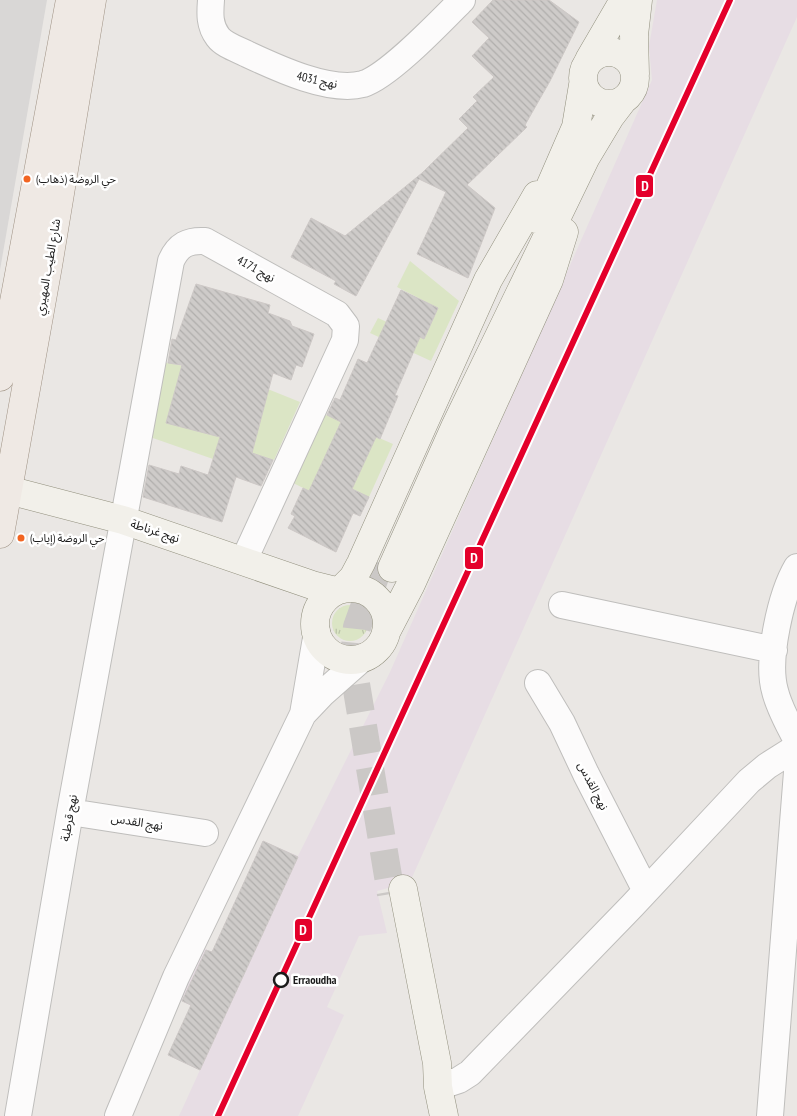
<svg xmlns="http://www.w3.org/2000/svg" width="797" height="1116" font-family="'PT Sans Narrow','Noto Sans Arabic',sans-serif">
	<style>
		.residential { fill: #d9d7d6 }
		.railway { fill: #e7dde4 }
		.grass { fill: url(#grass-tufts) }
		.garden { fill: #dbe5c5 }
		.building { fill: url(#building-back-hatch); stroke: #cdc8c6 }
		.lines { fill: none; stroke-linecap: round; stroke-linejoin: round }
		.secondary-tunnel { stroke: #cbc8c6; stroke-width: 28; stroke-dasharray: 28 14; stroke-linecap: butt }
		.street-casing { stroke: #bfbebc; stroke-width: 28 }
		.secondary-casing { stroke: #92907e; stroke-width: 29 }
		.primary-casing { stroke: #9e9183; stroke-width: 29 }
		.street { stroke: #fcfbfb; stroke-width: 26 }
		.secondary { stroke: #f2f0ea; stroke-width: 28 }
		.primary { stroke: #efe9e4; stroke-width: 28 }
		.rail-1-casing { stroke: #fff; stroke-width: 10 }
		.rail-1 { stroke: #e4002b; stroke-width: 6 }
		.bus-dot { fill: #f26522; stroke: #fff; stroke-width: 2 }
		.stop-dot { fill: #fff; stroke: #1b1b1b; stroke-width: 2.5 }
		.labels { text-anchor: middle; stroke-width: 5; stroke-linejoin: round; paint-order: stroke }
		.bus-label { font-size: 11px; fill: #1b1b1b; stroke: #fff; text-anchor: start }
		.street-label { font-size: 12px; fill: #1b1b1b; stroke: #fff }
		.stop-label { font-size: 12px; font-weight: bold; fill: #1b1b1b; stroke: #fff; text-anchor: start }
		.line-badge { stroke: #fff; stroke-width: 2 }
		.badge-label { font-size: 14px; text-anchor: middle; font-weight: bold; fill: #fff }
	</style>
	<defs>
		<pattern id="grass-tufts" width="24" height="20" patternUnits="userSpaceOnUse" patternTransform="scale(1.25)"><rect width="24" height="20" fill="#dbe5c5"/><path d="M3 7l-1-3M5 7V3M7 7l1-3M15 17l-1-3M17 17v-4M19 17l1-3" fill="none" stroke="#bbc4a9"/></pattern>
		<pattern id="building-back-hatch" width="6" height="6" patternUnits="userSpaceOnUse" patternTransform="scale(1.25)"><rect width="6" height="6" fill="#cecbc9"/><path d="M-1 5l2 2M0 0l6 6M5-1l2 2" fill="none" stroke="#b0aeac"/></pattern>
	</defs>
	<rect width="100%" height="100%" fill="#eae7e4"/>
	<path class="residential" d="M0,0H47L0,270Z"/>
	<path class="railway" d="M657,0H797V17L410,882L377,891L387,933L359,936L327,1007L344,1015L298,1116H179L200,1070L168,1055L191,1006L174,997L197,945L212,952L263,841L298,856L390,672L652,80L649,46Z"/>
	<path class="grass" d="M332 623a18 18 0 1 1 36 0a18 18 0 1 1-36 0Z"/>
	<path class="garden" d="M410,261L459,301L431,361L370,333L378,318L424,339L438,308L397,287Z
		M162,362L233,375L300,402L274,460L248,452L233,466L150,437Z
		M324,414L393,444L369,497L346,486L324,498L293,483Z"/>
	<path class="building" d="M493,0H549L579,22L550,81L525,125L527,127L467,185L495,208L468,278L417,254L446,192L419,179L356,296L334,284L336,281L291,257L311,218L345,236L422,173L468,128L459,119L477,101L473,97L494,77L472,56L489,38L472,22Z
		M196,284L270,305L268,313L290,321L292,326L314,334L302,367L296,365L291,380L273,373L252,453L273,460L261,486L236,477L222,522L143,497L149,465L179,474L181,466L208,475L220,437L166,423L182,365L168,363L172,339L176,340Z
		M401,290L438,308L424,339L420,337L395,395L398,396L380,439L376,437L352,489L369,497L360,516L353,513L336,552L288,528L295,516L291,514L303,488L309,491L341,422L327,415L335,398L340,400L358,359L367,363Z
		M263,841L298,857L200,1070L168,1055L191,1005L182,1001L206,950L212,952Z"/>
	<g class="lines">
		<path class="secondary-tunnel" d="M380,563L357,627L353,666L391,894"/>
		<defs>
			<path id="street" d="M211,0C210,13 209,25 218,37C224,45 237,49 247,54C277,68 330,93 363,84C389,76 441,21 462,0
				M797,567C781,594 766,660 775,691C779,708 789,725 797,741
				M562,605L774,650
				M538,683L562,723L586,774L646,891
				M303,714L322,694L364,657
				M70,812L205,833
				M438,1087L459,1080L470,1073L632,906L749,781L767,766L797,747
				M18,1116L70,812L171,261C178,245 188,240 205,241L337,314L346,326L345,340L244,560
				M118,1116L176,977L303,714L317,632
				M770,1116L797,772"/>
			<path id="secondary" d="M583 78a26 26 0 1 1 52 0a26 26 0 1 1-52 0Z
				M589,60L624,0
				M635,74L634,35L638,0
				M536,219L576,127L583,85
				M8,490L123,520L312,585L336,591
				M392,568L456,425L586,157L610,117L623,100
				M315 624a36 36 0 1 1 72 0a36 36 0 1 1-72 0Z
				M342,589L353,578L361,563L488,280L537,195
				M386,632L411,584L549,280L564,232
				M403,889L437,1063L438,1087L444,1116"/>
			<path id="primary" d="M0,377L70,0
				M0,534L48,266L92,0"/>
		</defs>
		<use href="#street" class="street-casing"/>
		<use href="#secondary" class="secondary-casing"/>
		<use href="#primary" class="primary-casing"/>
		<use href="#street" class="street"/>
		<use href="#secondary" class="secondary"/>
		<use href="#primary" class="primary"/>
		<defs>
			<path id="rail-1" d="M218,1116L730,0"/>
		</defs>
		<use href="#rail-1" class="rail-1-casing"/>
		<use href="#rail-1" class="rail-1"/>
	</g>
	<g class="bus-dot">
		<circle cx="27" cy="179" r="4.5"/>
		<circle cx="21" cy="538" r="4.5"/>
	</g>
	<circle class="stop-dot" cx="281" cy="980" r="7"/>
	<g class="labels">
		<g class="bus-label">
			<text x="36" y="183">حي الروضة (ذهاب)</text>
			<text x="30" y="542">حي الروضة (إياب)</text>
		</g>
		<g class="street-label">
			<text transform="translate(317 80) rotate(12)" y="4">نهج 4031</text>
			<text transform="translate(48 267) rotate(-80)" y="4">شارع الطيب المهيري</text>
			<text transform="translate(256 269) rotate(29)" y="4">نهج 4171</text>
			<text transform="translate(155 531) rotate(18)" y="4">نهج غرناطة</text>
			<text transform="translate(593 786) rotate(63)" y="4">نهج القدس</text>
			<text transform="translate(69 818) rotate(-80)" y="4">نهج قرطبة</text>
			<text transform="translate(137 822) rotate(9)" y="4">نهج القدس</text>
		</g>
		<g class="stop-label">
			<text x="293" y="984">Erraoudha</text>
		</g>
	</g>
	<g class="line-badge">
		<rect x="635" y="174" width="19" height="24" rx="5" fill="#e4002b"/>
		<rect x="464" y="546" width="20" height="24" rx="5" fill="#e4002b"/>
		<rect x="294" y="918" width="19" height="24" rx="5" fill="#e4002b"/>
	</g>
	<g class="badge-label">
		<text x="645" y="191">D</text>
		<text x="474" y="563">D</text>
		<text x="303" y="935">D</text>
	</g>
</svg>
